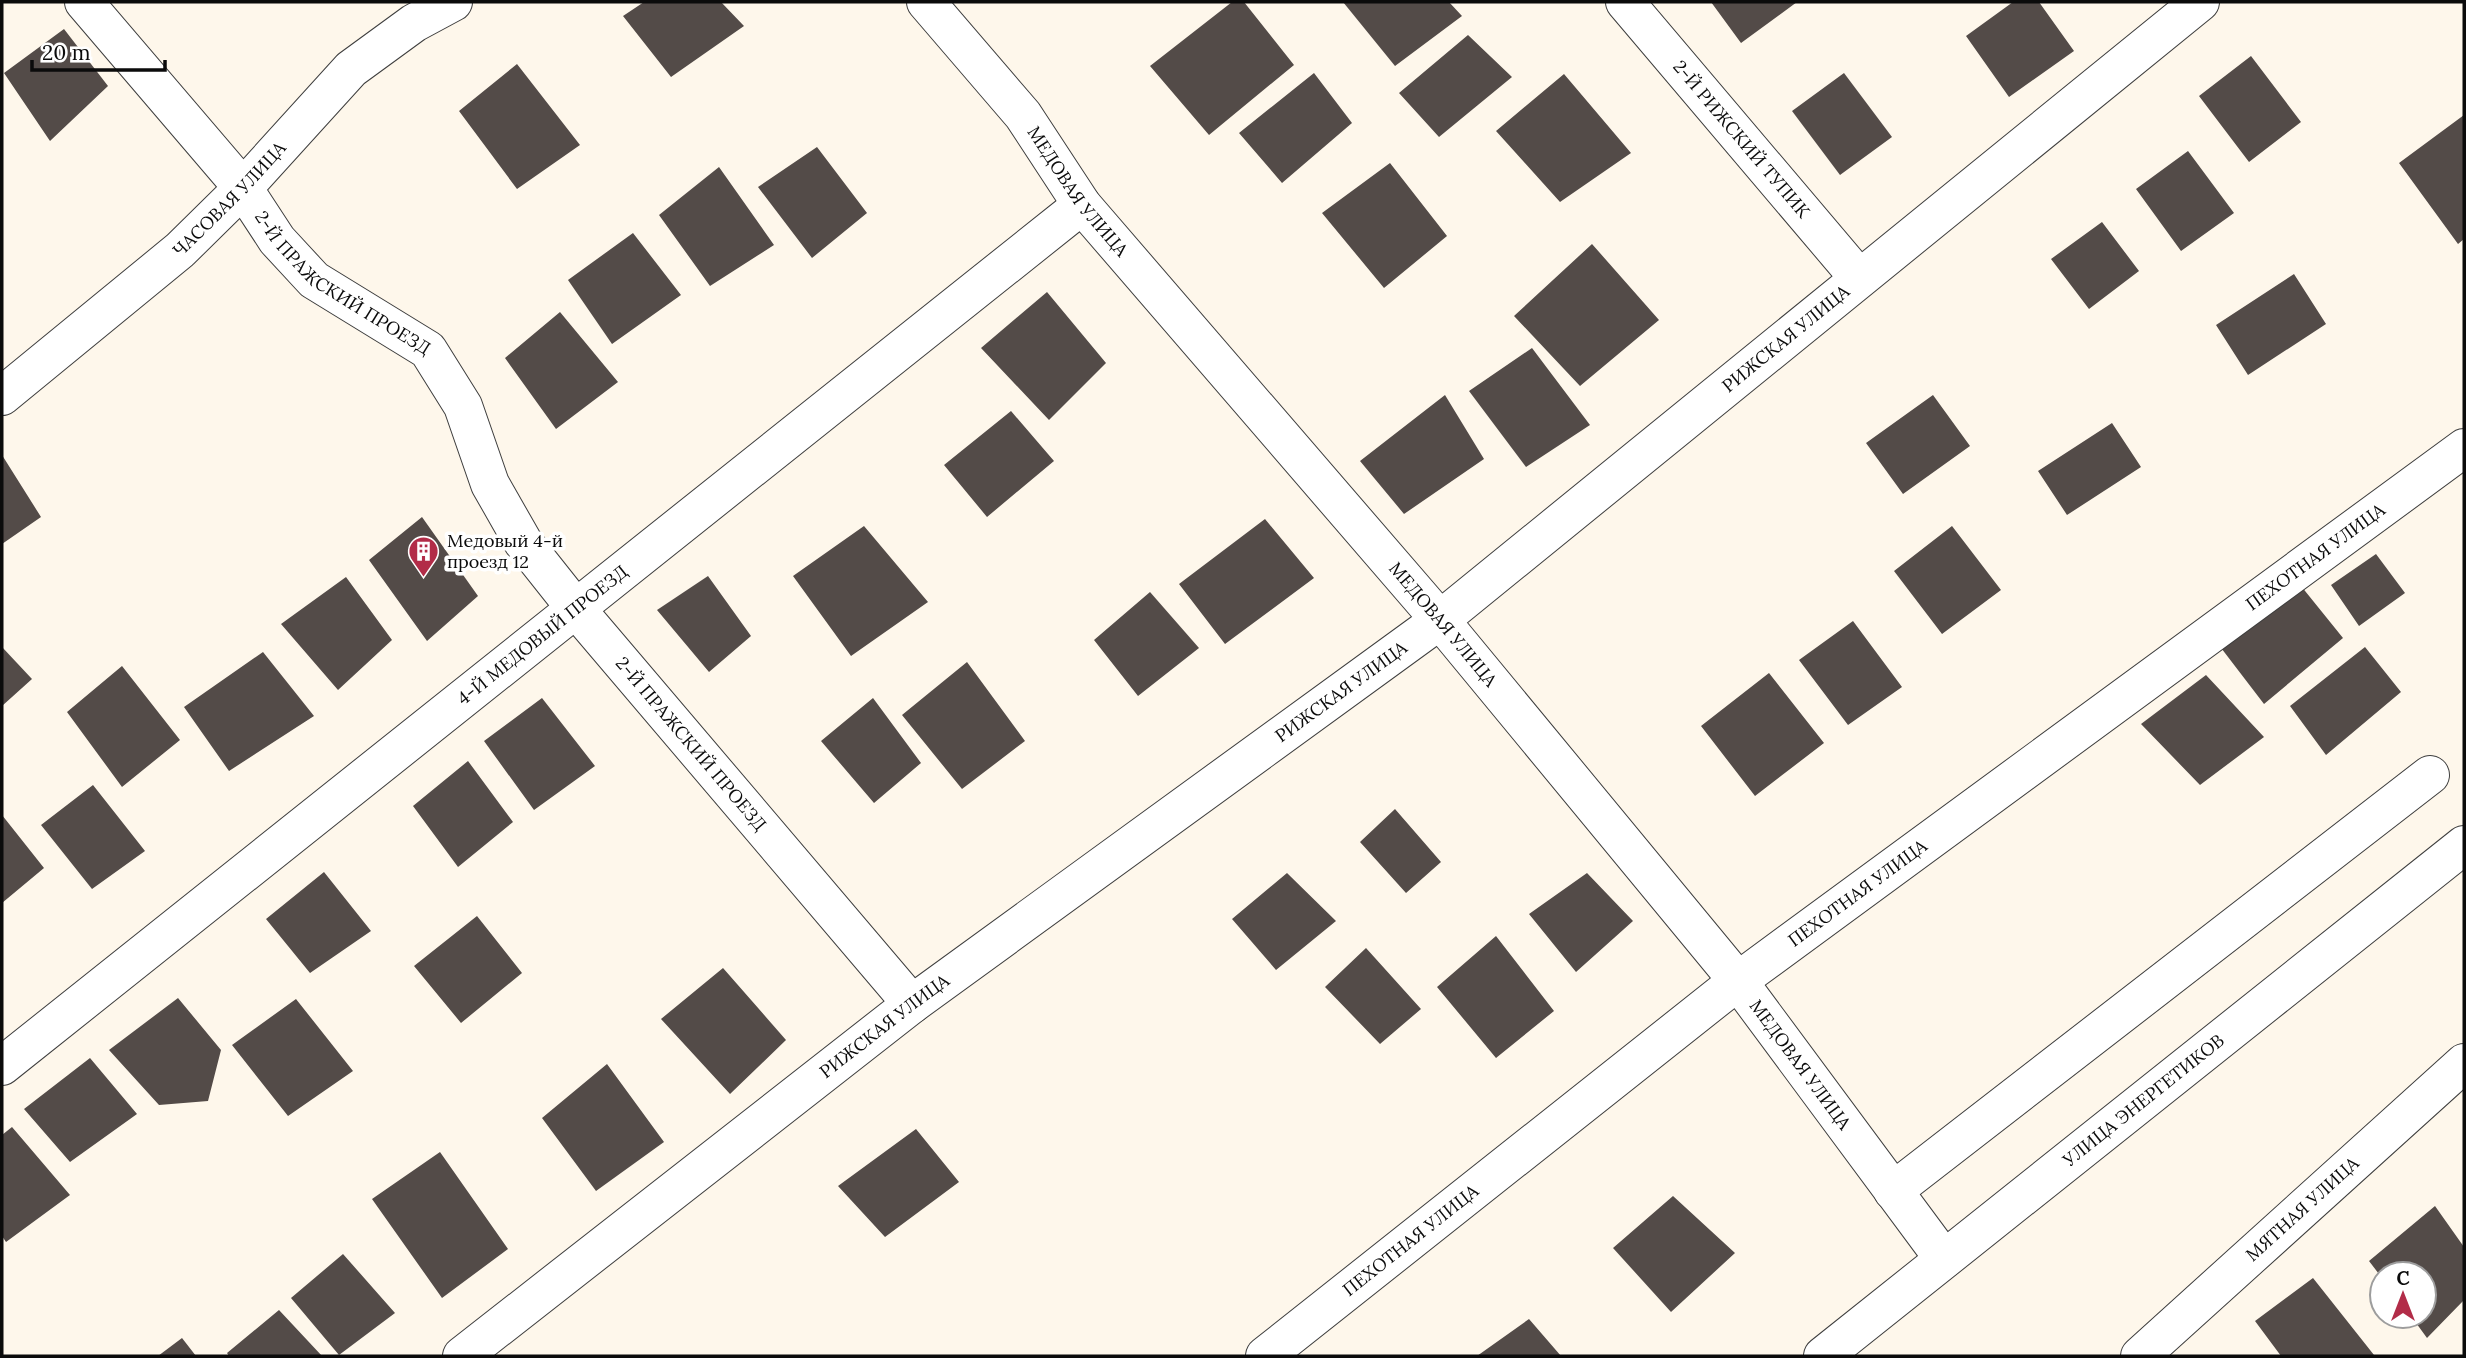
<svg xmlns="http://www.w3.org/2000/svg" width="2466" height="1358" font-family="Lora,serif">
	<style>
		.building { fill: #534b48 }
		.lines { fill: none; stroke-linecap: round; stroke-linejoin: round }
		.street-casing { stroke: #3e3e3e; stroke-width: 40 }
		.street { stroke: #fff; stroke-width: 38 }
		.labels { text-anchor: middle; stroke-width: 7; stroke-linejoin: round; paint-order: stroke }
		.street-label { font-size: 18px; fill: #0b0b0b; stroke: #fff }
		.poi-label { font-size: 18px; fill: #0b0b0b; stroke: #fff; text-anchor: start }
	</style>
	<rect width="100%" height="100%" fill="#fef7eb"/>
	<path class="building" d="M644,2H721L744,26L671,77L623,16Z
		M1232,2H1244L1294,65L1209,135L1150,66Z
		M1343,2H1449L1462,16L1395,66Z
		M1711,2H1797L1741,43Z
		M2013,2H2039L2074,51L2009,97L1966,36Z
		M64,29L108,86L50,141L4,73Z
		M1468,35L1512,77L1439,137L1399,93Z
		M2251,56L2301,122L2249,162L2199,96Z
		M517,64L580,145L517,189L459,111Z
		M1314,73L1352,123L1282,183L1239,133Z
		M1844,73L1892,137L1840,175L1792,111Z
		M1564,74L1631,153L1560,202L1496,131Z
		M2464,115V239L2458,244L2399,163Z
		M817,147L867,213L812,258L758,187Z
		M2188,151L2234,213L2181,251L2136,189Z
		M1390,163L1447,236L1384,288L1322,213Z
		M719,167L774,245L710,286L659,215Z
		M2102,222L2139,271L2089,309L2051,259Z
		M633,233L681,295L612,344L568,280Z
		M1592,244L1659,320L1580,386L1514,316Z
		M2294,274L2326,324L2248,375L2216,325Z
		M1047,292L1106,363L1049,420L981,348Z
		M560,312L618,382L556,429L505,358Z
		M1532,348L1590,425L1526,467L1469,391Z
		M1445,395L1484,459L1404,514L1360,461Z
		M1933,395L1970,446L1903,494L1866,443Z
		M1011,411L1054,461L987,517L944,465Z
		M2112,423L2141,467L2067,515L2038,471Z
		M2,455L41,517L2,544Z
		M422,517L478,596L427,641L369,560Z
		M1265,519L1314,578L1225,644L1179,584Z
		M864,526L928,602L851,656L793,576Z
		M1952,526L2001,590L1942,634L1894,571Z
		M2376,554L2405,593L2359,626L2331,585Z
		M708,576L751,636L709,672L657,610Z
		M346,577L392,640L338,690L281,624Z
		M2297,581L2343,638L2264,704L2215,640Z
		M1150,592L1199,648L1138,696L1094,640Z
		M1853,621L1902,687L1848,725L1799,660Z
		M2,647L32,679L2,706Z
		M2365,647L2401,692L2326,755L2290,706Z
		M263,652L314,716L229,771L184,707Z
		M967,662L1025,741L962,789L902,715Z
		M122,666L180,740L122,787L67,712Z
		M1769,673L1824,743L1755,796L1701,726Z
		M2206,675L2264,737L2200,785L2141,724Z
		M542,698L595,766L534,810L484,741Z
		M873,698L921,763L874,803L821,741Z
		M468,761L513,822L458,867L413,806Z
		M93,785L145,851L92,889L41,825Z
		M1395,809L1441,862L1406,893L1360,842Z
		M2,815L44,868L2,903Z
		M324,872L371,931L310,973L266,919Z
		M1287,873L1336,921L1276,970L1232,919Z
		M1587,873L1633,921L1576,972L1529,914Z
		M477,916L522,973L461,1023L414,966Z
		M1496,936L1554,1011L1496,1058L1437,987Z
		M1366,948L1421,1009L1380,1044L1325,987Z
		M723,968L786,1040L730,1094L661,1019Z
		M178,998L221,1050L208,1101L159,1105L109,1050Z
		M296,999L353,1071L288,1116L232,1045Z
		M90,1058L137,1114L70,1162L24,1109Z
		M607,1064L664,1142L596,1191L542,1118Z
		M12,1127L70,1195L6,1242L2,1236V1135Z
		M916,1129L959,1182L885,1237L838,1186Z
		M440,1152L508,1249L442,1298L372,1199Z
		M1673,1196L1735,1253L1671,1312L1613,1248Z
		M2435,1206L2464,1247V1300L2427,1338L2411,1316H2424V1274H2382V1278L2369,1261Z
		M343,1254L395,1313L339,1355L291,1298Z
		M2313,1278L2374,1355L2372,1356H2281L2255,1321Z
		M279,1310L322,1356H229L227,1353Z
		M1529,1319L1561,1356H1477Z
		M182,1338L196,1356H158Z"/>
	<g class="lines">
		<defs>
			<g id="street">
				<path id="s1" d="M84,2L243,188L277,240L314,280L428,350L463,406L490,484L523,542L577,610L912,1004"/>
				<path id="s2" d="M926,2L1023,115L1082,205L1440,620L1738,981L1944,1259"/>
				<path id="s3" d="M1625,2L1859,278"/>
				<path id="s4" d="M2,396L180,250L243,188L351,69L414,23L453,2"/>
				<path id="s5" d="M2,1066L1082,205"/>
				<path d="M1893,1191L2430,775"/>
				<path id="s6" d="M462,1356L912,1004L1440,620L2200,2"/>
				<path id="s7" d="M1265,1356L1738,981L2464,448"/>
				<path id="s8" d="M1823,1356L2464,845"/>
				<path id="s9" d="M2140,1356L2464,1063"/>
			</g>
		</defs>
		<use href="#street" class="street-casing"/>
		<use href="#street" class="street"/>
	</g>
	<defs>
		<symbol id="building-pin" viewBox="-11 -11 22 30"><path d="M0 17L-7.5 6A9.5 9.5 0 1 1 7.5 6Z" fill="#b22c48" stroke="#fff"/><path d="M-4-6H4V6H1V3H-1V6H-4ZM-2.5-4.3h1.7v1.8h-1.7ZM.8-4.3h1.7v1.8H.8ZM-2.5-1h1.7V.8h-1.7ZM.8-1h1.7V.8H.8Z" fill="#fff"/></symbol>
	</defs>
	<g fill-rule="evenodd">
		<use href="#building-pin" x="406" y="534" width="35" height="47"/>
	</g>
	<g class="labels">
		<g class="street-label">
			<text dy="6" stroke="none"><textPath href="#s3" startOffset="180">2-Й РИЖСКИЙ ТУПИК</textPath></text>
			<text dy="6" stroke="none"><textPath href="#s2" startOffset="243">МЕДОВАЯ УЛИЦА</textPath></text>
			<text dy="6" stroke="none"><textPath href="#s4" startOffset="301">ЧАСОВАЯ УЛИЦА</textPath></text>
			<text dy="6" stroke="none"><textPath href="#s1" startOffset="385">2-Й ПРАЖСКИЙ ПРОЕЗД</textPath></text>
			<text dy="6" stroke="none"><textPath href="#s6" startOffset="1670">РИЖСКАЯ УЛИЦА</textPath></text>
			<text dy="6" stroke="none"><textPath href="#s7" startOffset="1320">ПЕХОТНАЯ УЛИЦА</textPath></text>
			<text dy="6" stroke="none"><textPath href="#s2" startOffset="810">МЕДОВАЯ УЛИЦА</textPath></text>
			<text dy="6" stroke="none"><textPath href="#s5" startOffset="691">4-Й МЕДОВЫЙ ПРОЕЗД</textPath></text>
			<text dy="6" stroke="none"><textPath href="#s6" startOffset="1102">РИЖСКАЯ УЛИЦА</textPath></text>
			<text dy="6" stroke="none"><textPath href="#s1" startOffset="973">2-Й ПРАЖСКИЙ ПРОЕЗД</textPath></text>
			<text dy="6" stroke="none"><textPath href="#s7" startOffset="752">ПЕХОТНАЯ УЛИЦА</textPath></text>
			<text dy="6" stroke="none"><textPath href="#s6" startOffset="536">РИЖСКАЯ УЛИЦА</textPath></text>
			<text dy="6" stroke="none"><textPath href="#s2" startOffset="1377">МЕДОВАЯ УЛИЦА</textPath></text>
			<text dy="6" stroke="none"><textPath href="#s8" startOffset="410">УЛИЦА ЭНЕРГЕТИКОВ</textPath></text>
			<text dy="6" stroke="none"><textPath href="#s9" startOffset="219">МЯТНАЯ УЛИЦА</textPath></text>
			<text dy="6" stroke="none"><textPath href="#s7" startOffset="186">ПЕХОТНАЯ УЛИЦА</textPath></text>
		</g>
		<g class="poi-label">
			<text x="447" y="547">Медовый 4-й<tspan x="447" dy="21">проезд 12</tspan></text>
		</g>
	</g>
	<rect width="2466" height="1358" fill="none" stroke="#0b0b0b" stroke-width="7"/>
	<g transform="translate(2403 1295)"><circle r="33" fill="#ffffff" stroke="#9d9d9d" stroke-width="2"/>
	<path d="M0-5L12 26L0 18L-12 26Z" fill="#b22c48"/>
	<text y="-10" font-size="19" font-weight="bold" text-anchor="middle" fill="#0b0b0b">С</text>
	</g>
	<path d="M32 60v10h133v-10" fill="none" stroke="#0b0b0b" stroke-width="3.5"/>
	<text x="42" y="60" font-size="21" fill="#0b0b0b" stroke="#ffffff" stroke-width="5" paint-order="stroke">20 m</text>
</svg>
